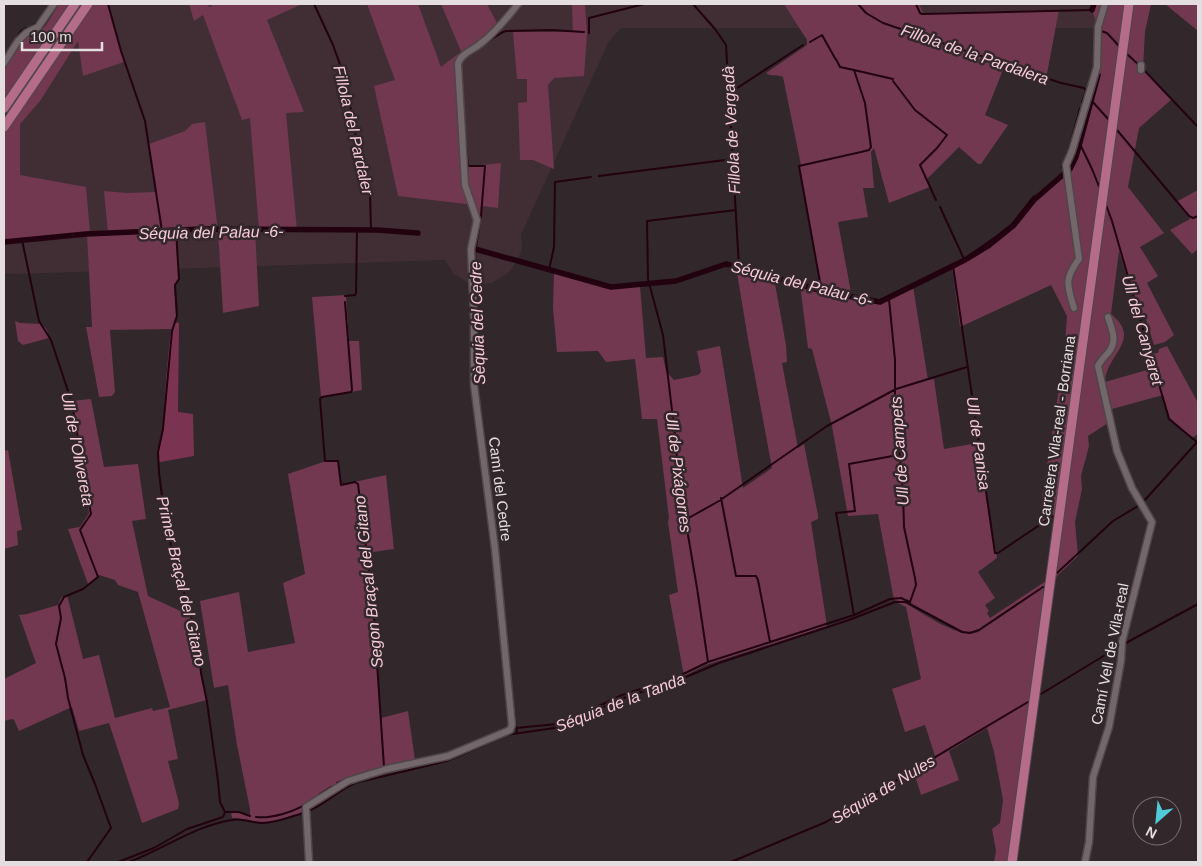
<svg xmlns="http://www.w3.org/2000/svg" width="1202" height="866" font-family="Helvetica,sans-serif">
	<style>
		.built { fill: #402e34 }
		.green { fill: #71384f }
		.forest { fill: #7a3451 }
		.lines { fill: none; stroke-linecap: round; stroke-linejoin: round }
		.stream { stroke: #22020f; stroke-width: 2 }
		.canal { stroke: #22020f; stroke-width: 5.5 }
		.minor-casing { stroke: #4e4648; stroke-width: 9 }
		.major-casing { stroke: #4e4648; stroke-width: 11 }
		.minor { stroke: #73676b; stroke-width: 6 }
		.major { stroke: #b56c89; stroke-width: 9 }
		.labels { text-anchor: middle; stroke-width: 5; stroke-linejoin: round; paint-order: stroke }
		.street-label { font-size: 15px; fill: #e5dee0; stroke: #32272a }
		.water-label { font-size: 16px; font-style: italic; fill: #f8cbda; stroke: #32272a }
	</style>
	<rect width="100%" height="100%" fill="#32272a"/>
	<path class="built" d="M93,4H1125L1122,28H621L608,43L521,235L522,249L517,261L508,273L492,283L478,285L467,282L454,274L445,260L14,274L4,273V134L67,47Z"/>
	<path class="green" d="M59,4H70L4,102V70L21,44L29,36L39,32L46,25Z
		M93,4H108L124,62L83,76L78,41L40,101L20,124V175L86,187L90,233H108L104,191L127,193L156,192L149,144L185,131L192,124L205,122L218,231L176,232L179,279L174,285L176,316L171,329L110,330L115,392L112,396L99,397L86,327H92L87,235L4,244V134Z
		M189,4H208L209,7L215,4H302L267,20L304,112L286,113L297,230H259L250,118L242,120L203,15L194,21Z
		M367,4H418L441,67L458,54L466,167L501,163L498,208L483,206L481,219H479L474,205L398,196L374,86L395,80Z
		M441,4H487L498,25L463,56Z
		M572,4H585L587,35L584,76L554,78L548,85L554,169L533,160H520L518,103L527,102V79H517L513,32H573Z
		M784,4H919L923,13L1059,10L1046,79L1005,65L985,115L1008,125L981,164H978L959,147L926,180L930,187L889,203L874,148L871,152L874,188H863L868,217L838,222L852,298L880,303L913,286L928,380L934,379L944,449L977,443L997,558L978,572L995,598L985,605L989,611L987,613L990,618L1046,581L1008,862H994L996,851L992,829L1000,823L1003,800L994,752L987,728L949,751L959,780L921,795L914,772L936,759L925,725L905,732L892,689L921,679L906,607L898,603L901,602L907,604C924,614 959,639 978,632L1031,596L1030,595L976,631L967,632L959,630L910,603L894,600L878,514L848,516L832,426L812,349L808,348L800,285L819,291L820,282L799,168L801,165L783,77C778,74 771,77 766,73L807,45V40Z
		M1093,4H1126L1055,516L1040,526L1042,498L1064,356L1067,316L1051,285L960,327L952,267L990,246L1014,226L1034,200L1065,174L1073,163L1099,68L1101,33L1092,11Z
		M1132,4H1151L1145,32L1143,69L1172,99L1139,128L1128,187L1164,233L1140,247L1158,276L1147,283L1174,335L1165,342L1154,345L1144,313L1139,315L1119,251L1111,314C1143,340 1106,354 1105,382L1154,368L1150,354L1158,353L1159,349L1167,346L1198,403V434L1192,438L1170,418L1163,395L1105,411L1108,423L1088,436L1089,446L1081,476L1082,489L1075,522L1078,556L1055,578Z
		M1165,4H1198V31Z
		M1198,190V249L1192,254L1170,230L1190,219L1176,202Z
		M255,230L259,306L223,313L218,231Z
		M736,267L774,278L786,345L787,362L782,363L798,448L804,444L818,515V519L811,522L827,626L706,665L684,676L669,595L678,592L668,522L669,518L657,419H642L635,359L606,362L598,351L557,352L553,308L554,272L611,289L640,286L646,358L663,357L666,371L674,380L698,375L701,372L697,351L720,346L743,488L772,468L748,339Z
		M346,295L349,341H359L362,390L321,397L312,297Z
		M15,321L20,323L42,324L47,330L49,338L23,345L18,341Z
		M91,399L104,467L138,464L146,519L132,521L148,596L191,616L199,645L201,672L207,700L168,710L178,759L168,761L179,803L178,809L142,823L109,723L79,731L72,707L19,731L14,720L12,719L4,721V679L36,663L19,615L27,614L58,605L61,598L67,595L83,659L99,655L115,718L152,708L153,711L170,707L138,592L118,585L115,580L99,575L88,584L68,529L80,527L89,513L71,401Z
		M8,450L22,530L17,531L18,545L4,549V451Z
		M336,460L338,461L341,485L386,475L394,549L366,553L374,605L381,718L408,711L416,767C396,772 373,775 353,783C341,788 333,799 321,805C307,812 279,823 263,822C253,822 243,818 232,818L231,812H241L250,815V809L237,745L228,685L214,688L200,601L239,592L248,652L295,643L283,583L305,574L288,474L326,461L328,462Z"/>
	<path class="forest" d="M174,322L179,323L178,412L193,414L194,456L160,462H158C158,450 162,439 163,427C165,394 167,362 171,329Z"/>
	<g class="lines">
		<path class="stream" d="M108,4L121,51L145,121L162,231
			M314,4L333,45L342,70L345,92L350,105L356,137L370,192L371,230
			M693,4L715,29L726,45L739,267
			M858,4L866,13L883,23L1061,83L1084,88L1086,91L1082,102
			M916,4L920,13L922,14L1092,10
			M32,26L38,22
			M1101,31L1107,33L1119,46
			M589,33V18L644,4
			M810,42L822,35L836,60
			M1127,54L1140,66
			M468,56C478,50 497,33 506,31L551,30L584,32
			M4,57L21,31L27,28
			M1143,69L1198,127
			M854,70L893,79
			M893,81L915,110L947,135L937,148L920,165L936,200
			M728,94L803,45
			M1091,100L1109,120
			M1117,130L1189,216L1193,218L1198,216
			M465,135L468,166H485L481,216L475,253L478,326L477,360
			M1080,144L1092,169L1100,189
			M1065,173L1062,167L1068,153L1080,108
			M599,176L733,159
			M1106,205L1112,221L1169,419L1198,443
			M940,207L964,259
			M176,230L179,279L175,285L177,316L172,331L163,429L158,452L159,473L163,503L167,513L171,547L199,645L201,673L207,702L218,781L220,802L225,812
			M22,240L39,321L51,340L72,403L91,514L80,530L98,577L83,589L64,597L59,606L61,618L56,644L65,678L68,698L83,755L95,784L111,828L87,862
			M953,266L995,553H998L1053,516
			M549,270L554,247L555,182L591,177
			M819,290L820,282L799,166L861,152L869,150L871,147L865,103L854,70L840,67L836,59
			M345,296L355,295L356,293L357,230
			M345,302L352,390L351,392L322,397L320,399L325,461H338L341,485L355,482L358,484L373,603L384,767
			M880,302V300L964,259L997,236L1012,224L1034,196
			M477,378L479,403
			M721,498L736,576H756L758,580L770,642
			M1144,501L1198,441
			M685,520L719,501L827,426L896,389L967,367
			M1057,573L1113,521L1138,506
			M854,615L836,513L855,511L849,464L898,455
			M1124,644L1198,604
			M708,662L697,588L678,476L676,444L663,335L648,279L647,221L736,210
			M1041,694L1120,646
			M514,713L517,733
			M516,728L557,724L578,716L622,695L675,678L708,662L854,615L890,599L901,598L910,602L916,585L915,578L904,527L903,493L895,400V360L889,299
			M337,783L347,779
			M320,794L331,787
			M308,811C326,804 337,791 355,783L447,761L507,735L561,727L621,699L686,677L719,663L849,620L895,602H906L962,632L970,633L979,630L1043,587
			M256,817C271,819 293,812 306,804
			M118,862L154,848L187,829L223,817L225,812H239L250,816
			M129,862C164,849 194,826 232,820C243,818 252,823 262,823C276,823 290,817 303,813
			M731,862L826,822L1028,702"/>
		<path class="canal" d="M1092,10L1094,4
			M1070,169L1076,157L1098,75
			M4,242L86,234L202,229L377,230L418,233
			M475,249L611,287L676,281L726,264L826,292L880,302L965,260L988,246L1014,225L1034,200L1065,173"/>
		<defs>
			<path id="minor" d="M4,63L18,41L26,33L38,27L54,4
				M1141,70V65
				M1074,308C1067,285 1064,279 1079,259L1066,165L1072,151L1097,67L1098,27L1105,4
				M309,862L306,807L348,781L387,769L448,756L510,730L512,725L495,549L474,385V318L471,249L477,220L465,185L458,64C460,54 473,50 480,44C495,33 507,18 518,4
				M1085,862L1089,842L1093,777L1109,727L1121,661L1122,642L1152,522L1132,488L1117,451L1098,366C1101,360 1104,357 1108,353C1118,341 1112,330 1108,317"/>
			<path id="major" d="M4,108L75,4
				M4,127L88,4
				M1012,862L1129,4"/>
		</defs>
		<use href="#minor" class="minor-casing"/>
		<use href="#major" class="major-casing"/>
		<use href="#minor" class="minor"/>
		<use href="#major" class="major"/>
	</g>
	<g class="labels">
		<g class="street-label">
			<text transform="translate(1057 431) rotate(-82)" y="5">Carretera Vila-real - Borriana</text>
			<text transform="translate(500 489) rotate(83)" y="5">Camí del Cedre</text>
			<text transform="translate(1110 654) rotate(-79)" y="5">Camí Vell de Vila-real</text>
		</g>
		<g class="water-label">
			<text transform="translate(975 54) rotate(19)" y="6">Fillola de la Pardalera</text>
			<text transform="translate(354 130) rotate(77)" y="6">Fillola del Pardaler</text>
			<text transform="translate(731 130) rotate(-93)" y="6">Fillola de Vergadà</text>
			<text transform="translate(211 232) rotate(-1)" y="6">Séquia del Palau -6-</text>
			<text transform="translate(802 283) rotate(14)" y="6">Séquia del Palau -6-</text>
			<text transform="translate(477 323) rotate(-92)" y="6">Sèquia del Cedre</text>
			<text transform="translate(1143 330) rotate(74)" y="6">Ull del Canyaret</text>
			<text transform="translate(979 443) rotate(82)" y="6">Ull de Panisa</text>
			<text transform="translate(78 449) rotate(79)" y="6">Ull de l'Olivereta</text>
			<text transform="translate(899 451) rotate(-94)" y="6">Ull de Campets</text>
			<text transform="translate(679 472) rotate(83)" y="6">Ull de Pixágorres</text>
			<text transform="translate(182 581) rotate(77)" y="6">Primer Braçal del Gitano</text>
			<text transform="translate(368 582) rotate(-96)" y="6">Segon Braçal del Gitano</text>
			<text transform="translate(620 702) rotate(-21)" y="6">Séquia de la Tanda</text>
			<text transform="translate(883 789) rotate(-31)" y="6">Séquia de Nules</text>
		</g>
	</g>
	<rect width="1202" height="866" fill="none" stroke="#e5dee0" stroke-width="10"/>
	<g transform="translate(1157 821) rotate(207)"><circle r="24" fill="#32272a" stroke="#7a7073"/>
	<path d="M0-4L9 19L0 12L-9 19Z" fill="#52cbd9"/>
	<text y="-8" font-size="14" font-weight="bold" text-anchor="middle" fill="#e5dee0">N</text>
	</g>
	<path d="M22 42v8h80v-8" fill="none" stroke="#e5dee0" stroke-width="2.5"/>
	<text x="30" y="42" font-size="15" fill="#e5dee0" stroke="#32272a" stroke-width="4" paint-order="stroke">100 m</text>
</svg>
